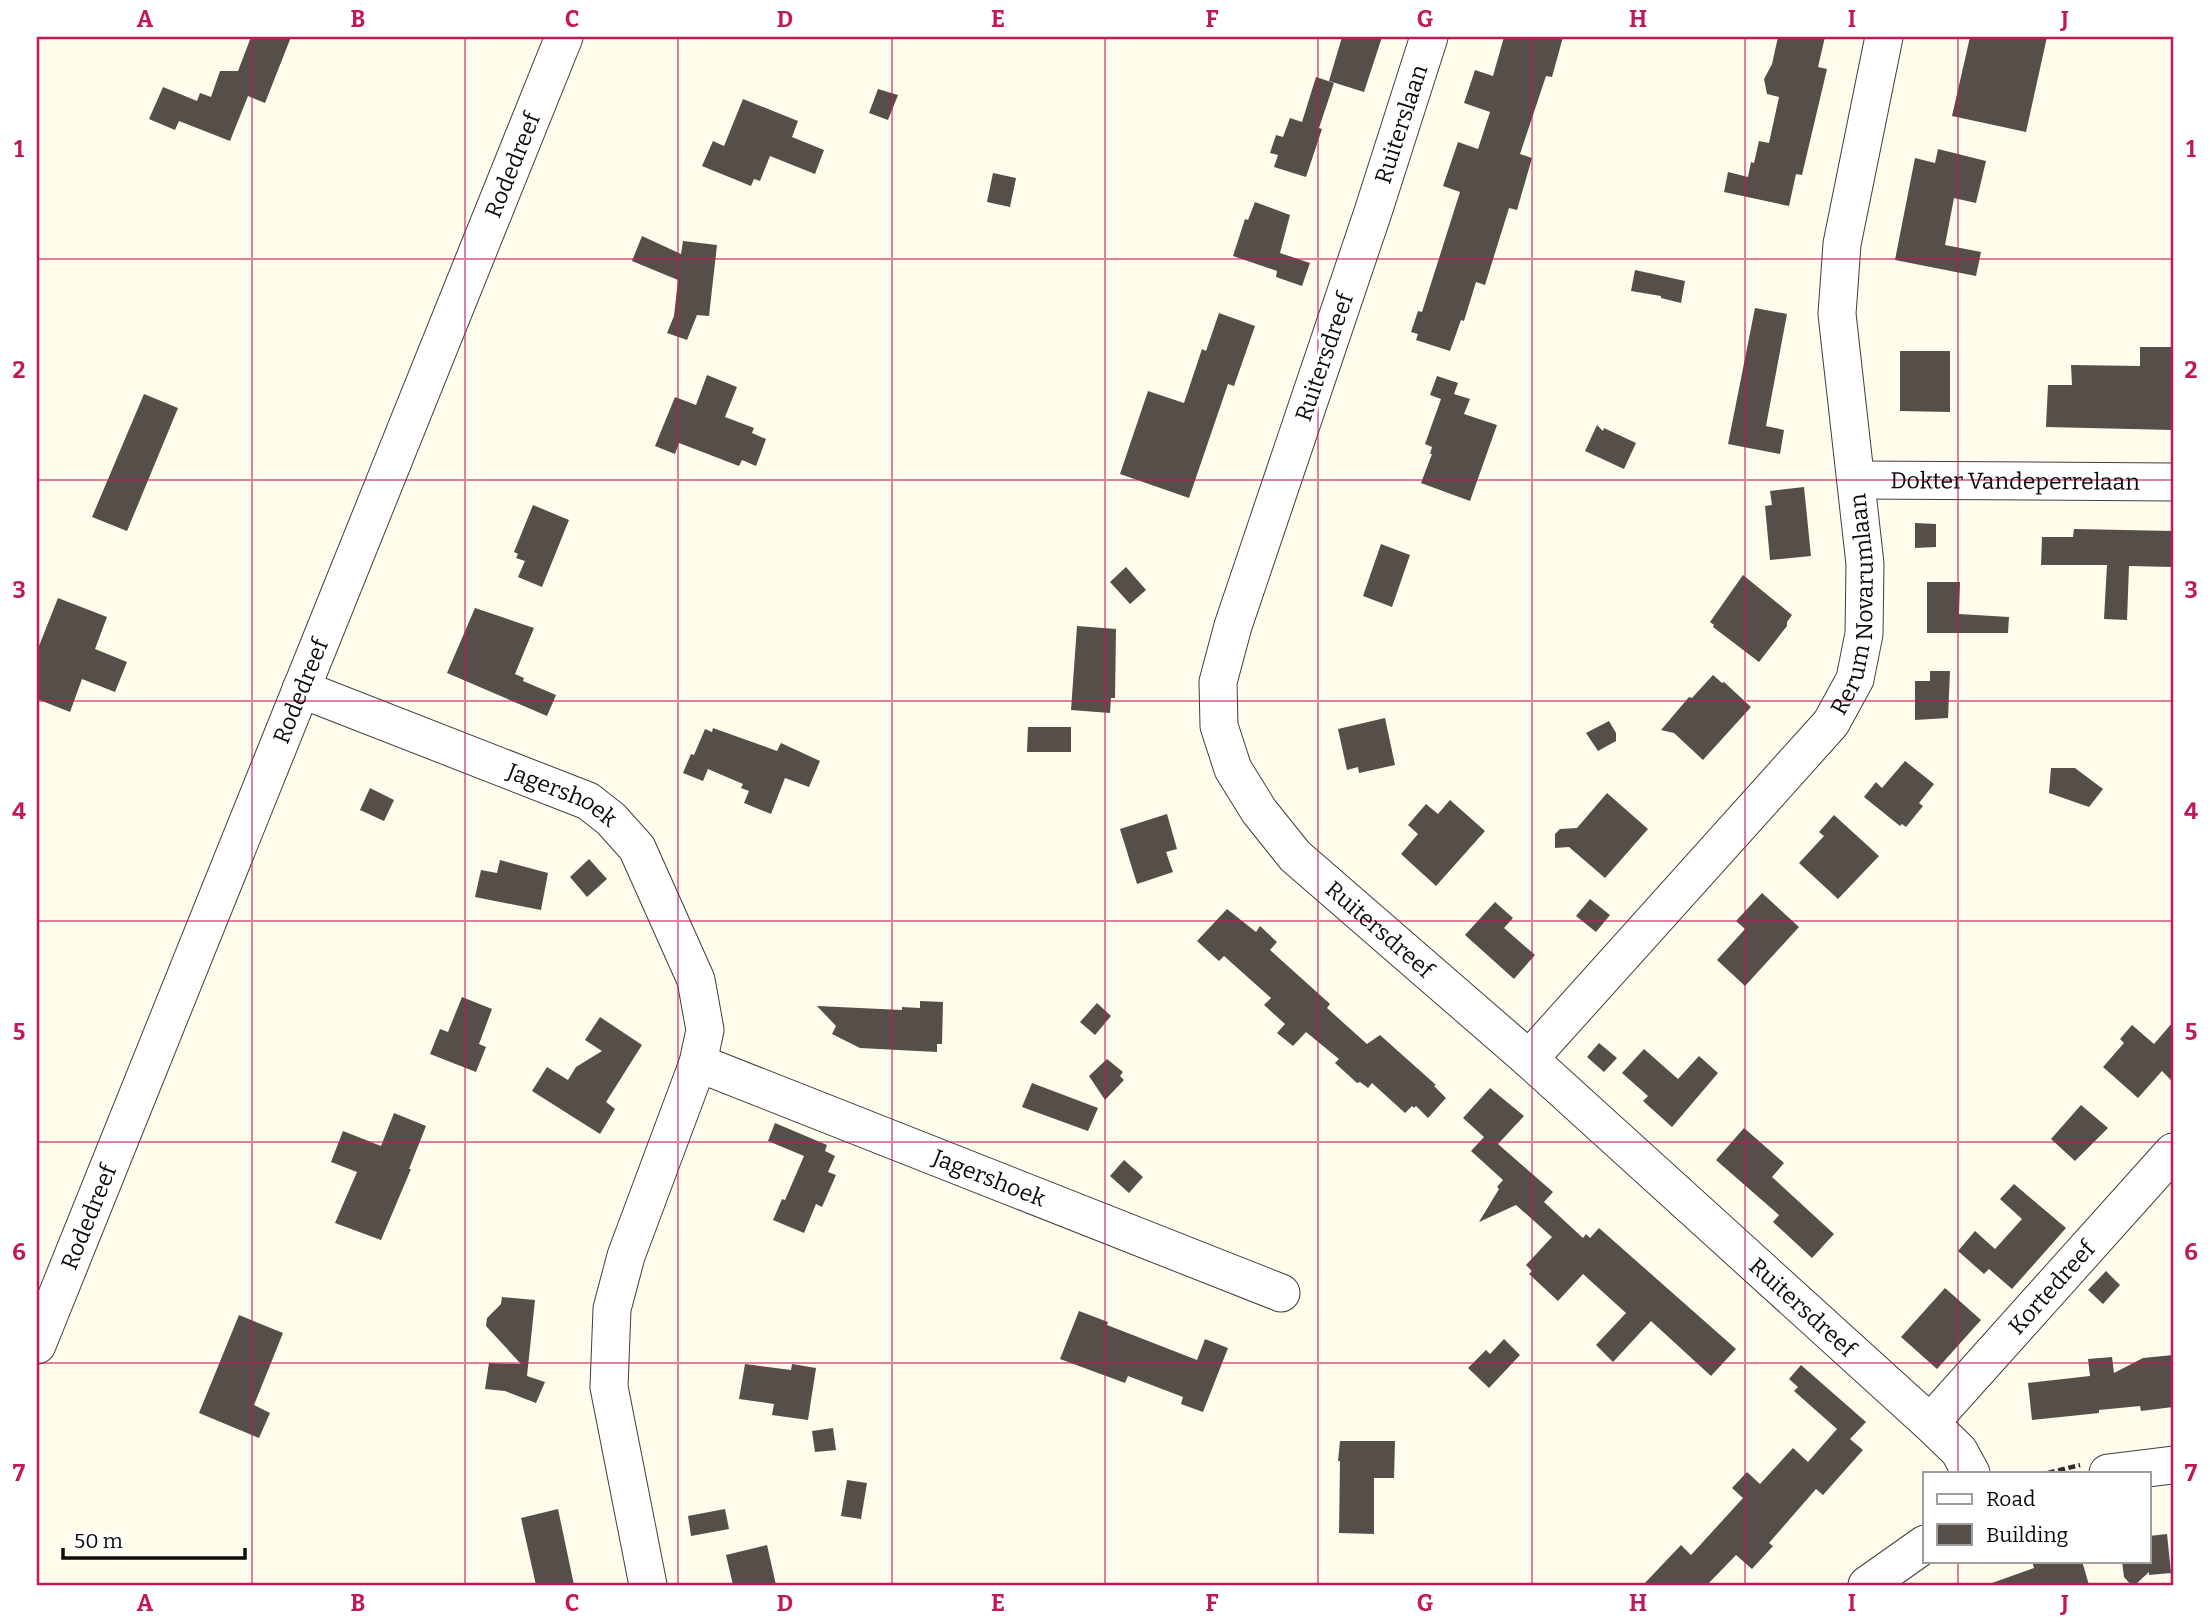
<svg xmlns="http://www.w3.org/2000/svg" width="2210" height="1622" font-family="Bitter,serif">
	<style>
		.building { fill: #554e49 }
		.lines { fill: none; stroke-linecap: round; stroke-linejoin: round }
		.minor-casing { stroke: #3f3f3f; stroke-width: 39 }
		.path { stroke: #2e2e2e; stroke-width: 4.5; stroke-dasharray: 7 3.5; stroke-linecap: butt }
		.minor { stroke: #fff; stroke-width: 37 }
		.grid { fill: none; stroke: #c2185b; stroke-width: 2; stroke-opacity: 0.55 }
		.labels { text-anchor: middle; stroke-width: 7; stroke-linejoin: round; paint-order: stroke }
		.street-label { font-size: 23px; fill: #0c0c0c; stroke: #fff }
		.neatline { fill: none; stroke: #c2185b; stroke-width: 2.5 }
		.grid-label { font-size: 23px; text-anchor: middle; font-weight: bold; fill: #c2185b }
	</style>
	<rect width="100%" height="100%" fill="#fffcec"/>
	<path class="building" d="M251,37H291L265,103L248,96L230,141L179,121L175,130L149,119L163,87L197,101L200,93L211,97L220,71H238Z
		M1342,37H1382L1364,92L1329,81Z
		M1504,37H1563L1552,77L1546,76L1520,154L1532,158L1517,210L1509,208L1485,285L1476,282L1464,321L1461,320L1450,351L1416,340L1418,334L1411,332L1418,311L1422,312L1460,192L1443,186L1458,142L1478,149L1490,112L1464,103L1475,70L1493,76Z
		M1778,37H1825L1818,67L1827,69L1802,175L1796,174L1789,206L1724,192L1728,172L1748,177L1751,162L1754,163L1759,141L1769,143L1779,97L1767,94L1764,79L1772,64Z
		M1970,37H2047L2026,132L1952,116Z
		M1316,77L1334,83L1319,128L1322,129L1306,177L1274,167L1278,155L1270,153L1276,135L1283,137L1290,118L1302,122Z
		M878,89L898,95L888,120L869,113Z
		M743,99L798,121L792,137L824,150L815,174L770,156L760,181L754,179L751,186L702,166L713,141L724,146Z
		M1938,149L1986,161L1976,203L1954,198L1945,245L1981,252L1976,276L1895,260L1915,158L1935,163Z
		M993,173L1016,178L1010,207L987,202Z
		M1255,202L1290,215L1280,253L1310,263L1302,286L1276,277L1277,271L1233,256L1245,219L1248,220Z
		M642,236L681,254L683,241L717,245L709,316L697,315L687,340L667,333L674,316L678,280L632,261Z
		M1635,270L1685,281L1681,303L1661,298V296L1631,291Z
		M1755,308L1787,314L1766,426L1784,430L1780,454L1728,444Z
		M1219,313L1255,326L1234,386L1228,384L1189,498L1120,474L1148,391L1184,403L1202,349L1206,351Z
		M2140,347H2173V430L2046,427L2048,385H2072L2071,365L2140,366Z
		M1900,351H1950V412L1900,411Z
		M707,375L737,387L725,417L754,428L752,433L766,439L756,466L742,460L739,466L679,443L675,454L655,446L675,397L696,405Z
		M1437,376L1458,383L1454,394L1470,399L1464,414L1497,425L1470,501L1421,483L1432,454H1430L1432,447L1425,444L1441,399L1430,395Z
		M144,394L178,408L127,531L92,517Z
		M1597,425L1603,431L1604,428L1636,443L1624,469L1585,451Z
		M1804,487L1811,556L1770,560L1765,506L1772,505L1770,491Z
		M533,505L569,520L542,587L518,577L525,561L516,558L518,554L514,552Z
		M1915,523L1936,524V547L1915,548Z
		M2074,529L2173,531V567L2129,566L2127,620L2104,619L2107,565H2041L2042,537H2073Z
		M1381,544L1410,555L1392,607L1363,596Z
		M1126,567L1146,590L1130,604L1110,582Z
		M1743,575L1792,615L1787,622V626L1759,662L1713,627L1714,625L1710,622Z
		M1927,582H1960L1959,614L2009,617L2008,633H1927Z
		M58,598L107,617L95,649L127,662L115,692L82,679L70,712L37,699V651Z
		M475,608L534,628L515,674L524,678L523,681L556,695L547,716L447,673Z
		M1077,626L1116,629L1115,698H1111L1110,713L1071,710Z
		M1930,671H1950L1948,718L1915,720V681H1930Z
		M1713,675L1722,683L1724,682L1751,707L1703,760L1674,733L1661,730L1689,697L1692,698Z
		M1385,718L1395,765L1359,773L1358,767L1347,770L1338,729Z
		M1609,721L1616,733V741L1598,751L1586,733Z
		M1028,727H1071V752H1027Z
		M713,728L777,751L781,743L820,761L809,787L785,778L771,814L744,803L749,791L741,788L743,784L708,769L703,781L683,773L691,754L694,755L705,729L712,732Z
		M1905,761L1934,784L1919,803L1923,806L1906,827L1902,824L1900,826L1864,797L1876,782L1882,788Z
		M2051,768H2075L2103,789L2089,807L2049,793Z
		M370,788L394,800L384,821L360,810Z
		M1607,793L1648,829L1605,878L1569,847L1555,848V834L1560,829L1577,828Z
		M1450,800L1485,831L1436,886L1401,854L1418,834L1408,825L1426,804L1438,814Z
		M1167,814L1177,849L1166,852L1173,872L1137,884L1120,829Z
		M1834,815L1879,856L1838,899L1799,863L1824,836L1819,832Z
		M589,859L607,879L587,897L570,877Z
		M500,860L548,873L541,910L475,897L481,870L497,873Z
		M1762,893L1799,927L1745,986L1717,960L1745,929L1736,921Z
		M1590,899L1610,915L1596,932L1576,916Z
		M1495,902L1513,918L1504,928L1535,955L1514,979L1465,935Z
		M1227,909L1256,932L1260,926L1277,942L1270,950L1330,1004L1327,1008L1367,1044L1380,1035L1436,1085L1434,1086L1446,1098L1428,1118L1416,1106L1414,1108L1412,1106L1405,1113L1372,1083L1368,1088L1360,1082L1357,1083L1335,1063L1339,1059L1306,1032L1293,1046L1277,1033L1285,1024L1264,1005L1271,998L1224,956L1219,961L1197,941Z
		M462,997L492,1009L479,1044L486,1047L476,1072L430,1054L440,1029L448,1032Z
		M920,1001L943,1002L942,1044H937V1052L860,1048L832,1034L836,1026L817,1006L902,1010V1007L920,1008Z
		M1097,1003L1111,1016L1095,1035L1080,1022Z
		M600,1017L642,1045L606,1102L615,1109L600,1134L532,1091L547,1067L568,1080L576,1067L602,1051L585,1040Z
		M2173,1022V1082L2162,1071L2138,1098L2103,1067L2124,1043L2120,1039L2132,1025L2154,1044Z
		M1599,1043L1617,1058L1604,1072L1587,1057Z
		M1644,1049L1678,1079L1699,1056L1718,1073L1672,1127L1643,1101L1648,1096L1622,1073Z
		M1107,1059L1123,1072L1120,1076L1124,1080L1105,1100L1089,1076Z
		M1032,1083L1098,1108L1088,1131L1022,1107Z
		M1490,1088L1524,1116L1498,1144L1553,1192L1544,1202L1583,1238L1586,1234L1590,1238L1599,1228L1736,1349L1711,1376L1651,1321L1613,1362L1596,1345L1626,1313L1583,1274L1558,1301L1529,1274L1532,1271L1526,1265L1552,1237L1516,1205L1479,1222L1499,1189L1497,1187L1503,1180L1471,1151L1484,1137L1463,1118Z
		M2081,1105L2108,1128L2075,1161L2051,1139Z
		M394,1113L426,1126L409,1169H411L381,1240L335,1223L357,1172L331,1162L343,1131L381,1146Z
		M775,1123L827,1145L825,1151L835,1156L828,1172L836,1175L822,1207L816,1204L804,1233L773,1220L782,1199L785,1200L804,1156L768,1141Z
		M1744,1128L1784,1163L1772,1177L1834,1234L1812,1258L1773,1222L1779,1215L1716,1160Z
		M1124,1160L1143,1177L1129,1193L1110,1176Z
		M2014,1184L2066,1228L2012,1289L1989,1269L1984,1274L1958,1251L1975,1231L1995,1249L2022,1219L2000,1199Z
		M2106,1271L2120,1285L2103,1304L2088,1290Z
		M1945,1288L1981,1320L1937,1369L1901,1337Z
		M502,1297L535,1300L527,1376L545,1382L536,1403L505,1391L485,1389L489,1363L521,1364L486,1326L487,1318L501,1304Z
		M1079,1311L1108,1322L1107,1325L1197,1360L1205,1339L1228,1348L1203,1412L1181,1404L1183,1397L1128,1376L1125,1383L1060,1359Z
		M239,1315L283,1333L254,1405L270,1413L259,1438L199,1413Z
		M1504,1339L1520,1355L1489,1388L1468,1368L1486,1350L1490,1354Z
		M2173,1355V1407L2141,1411L2140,1406L2099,1410V1413L2032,1420L2028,1383L2090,1376L2088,1359L2112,1357L2114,1373L2143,1358Z
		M745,1364L791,1370L792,1364L816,1368L808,1420L772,1415L774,1404L739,1399Z
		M1801,1365L1866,1422L1850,1439L1863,1450L1823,1495L1816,1489L1769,1543L1773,1546L1752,1569L1736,1555L1707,1585H1643L1681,1545L1691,1555L1743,1498L1732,1488L1747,1472L1760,1484L1793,1448L1808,1462L1837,1429L1794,1391L1798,1387L1789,1379Z
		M833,1428L836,1450L815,1452L812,1431Z
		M1340,1441H1395L1394,1478H1374V1534L1339,1533L1340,1461H1338Z
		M847,1480L867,1483L861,1519L841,1516Z
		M558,1509L574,1585H536L521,1518Z
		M725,1509L729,1529L691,1536L688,1516Z
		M2167,1534L2171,1573L2149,1575V1572L2135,1585H2131L2124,1577L2122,1561H2149V1536Z
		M767,1545L776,1585H733L726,1555Z
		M2032,1561H2082L2089,1585H1993L1992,1583L2034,1568Z"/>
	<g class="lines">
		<defs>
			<g id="minor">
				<path id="s1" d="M1429,37L1373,212L1233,626L1218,682L1219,726L1233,769L1259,811L1295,856L1529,1059L1930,1423L1959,1451L1971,1473"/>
				<path id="s2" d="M1856,480L2173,482"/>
				<path id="s3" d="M301,689L588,801L611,819L637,848L696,980L705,1030L698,1063L626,1256L612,1309L609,1387L648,1585"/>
				<path id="s4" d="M1529,1059L1831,723L1855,679L1864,634L1865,564L1837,314L1842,244L1884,37"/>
				<path id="s5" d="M698,1063L1281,1293"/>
				<path id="s6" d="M37,1345L564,37"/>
				<path id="s7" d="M1930,1423L2173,1152"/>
				<path d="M2108,1473L2173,1465"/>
				<path d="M1867,1585L1925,1544"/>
			</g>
		</defs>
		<use href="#minor" class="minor-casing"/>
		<path class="path" d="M2048,1473L2080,1465"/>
		<use href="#minor" class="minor"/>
	</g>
	<path class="grid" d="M252,37V1585M465,37V1585M678,37V1585M892,37V1585M1105,37V1585M1318,37V1585M1532,37V1585M1745,37V1585M1958,37V1473M37,259H2173M37,480H2173M37,701H2173M37,921H2173M37,1142H2173M37,1363H2173M1958,1561V1585"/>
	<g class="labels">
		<g class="street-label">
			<text transform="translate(1401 124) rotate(-72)" y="8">Ruiterslaan</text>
			<text dy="8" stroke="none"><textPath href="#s6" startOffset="1272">Rodedreef</textPath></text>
			<text transform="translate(1324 357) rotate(-71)" y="8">Ruitersdreef</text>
			<text dy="8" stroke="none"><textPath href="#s2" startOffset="159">Dokter Vandeperrelaan</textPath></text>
			<text dy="8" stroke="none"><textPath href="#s4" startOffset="576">Rerum Novarumlaan</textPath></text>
			<text dy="8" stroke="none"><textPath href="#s6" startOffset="705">Rodedreef</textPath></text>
			<text dy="8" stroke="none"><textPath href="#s3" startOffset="282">Jagershoek</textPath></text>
			<text dy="8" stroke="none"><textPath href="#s1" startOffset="987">Ruitersdreef</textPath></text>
			<text dy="8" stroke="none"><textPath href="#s5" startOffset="313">Jagershoek</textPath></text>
			<text dy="8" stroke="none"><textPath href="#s6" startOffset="138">Rodedreef</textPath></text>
			<text dy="8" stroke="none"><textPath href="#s7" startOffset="182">Kortedreef</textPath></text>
			<text dy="8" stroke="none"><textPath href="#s1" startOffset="1554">Ruitersdreef</textPath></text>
		</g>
	</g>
	<rect width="2210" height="1622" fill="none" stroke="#ffffff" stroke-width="77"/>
	<rect x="1923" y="1472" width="228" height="91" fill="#ffffff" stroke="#9e9e9e" stroke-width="2"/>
	<rect x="1937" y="1494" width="35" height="10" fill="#ffffff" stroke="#9e9e9e" stroke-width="2"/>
	<text x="1986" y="1506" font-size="21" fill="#0c0c0c">Road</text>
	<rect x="1937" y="1524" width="35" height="21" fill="#554e49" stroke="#9e9e9e" stroke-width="2"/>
	<text x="1986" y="1542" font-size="21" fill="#0c0c0c">Building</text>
	<path d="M63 1548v10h182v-10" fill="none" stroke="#0c0c0c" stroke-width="3.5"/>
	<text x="74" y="1548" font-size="21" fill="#0c0c0c" stroke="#ffffff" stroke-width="5" paint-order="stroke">50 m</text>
	<rect x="38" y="38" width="2134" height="1546" class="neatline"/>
	<g class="grid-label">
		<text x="145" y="27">A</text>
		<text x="358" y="27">B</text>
		<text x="572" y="27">C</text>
		<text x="785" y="27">D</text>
		<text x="998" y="27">E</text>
		<text x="1212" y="27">F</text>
		<text x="1425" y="27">G</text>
		<text x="1638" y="27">H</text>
		<text x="1852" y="27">I</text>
		<text x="2065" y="27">J</text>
		<text x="19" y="157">1</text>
		<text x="2191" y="157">1</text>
		<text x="19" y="378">2</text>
		<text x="2191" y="378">2</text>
		<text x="19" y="598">3</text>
		<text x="2191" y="598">3</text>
		<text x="19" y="819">4</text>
		<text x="2191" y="819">4</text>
		<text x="19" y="1040">5</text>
		<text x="2191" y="1040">5</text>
		<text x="19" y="1260">6</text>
		<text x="2191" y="1260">6</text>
		<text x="19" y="1481">7</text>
		<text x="2191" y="1481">7</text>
		<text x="145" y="1611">A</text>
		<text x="358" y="1611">B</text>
		<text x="572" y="1611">C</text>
		<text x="785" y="1611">D</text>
		<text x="998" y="1611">E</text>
		<text x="1212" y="1611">F</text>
		<text x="1425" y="1611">G</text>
		<text x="1638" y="1611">H</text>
		<text x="1852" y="1611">I</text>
		<text x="2065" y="1611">J</text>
	</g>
</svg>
